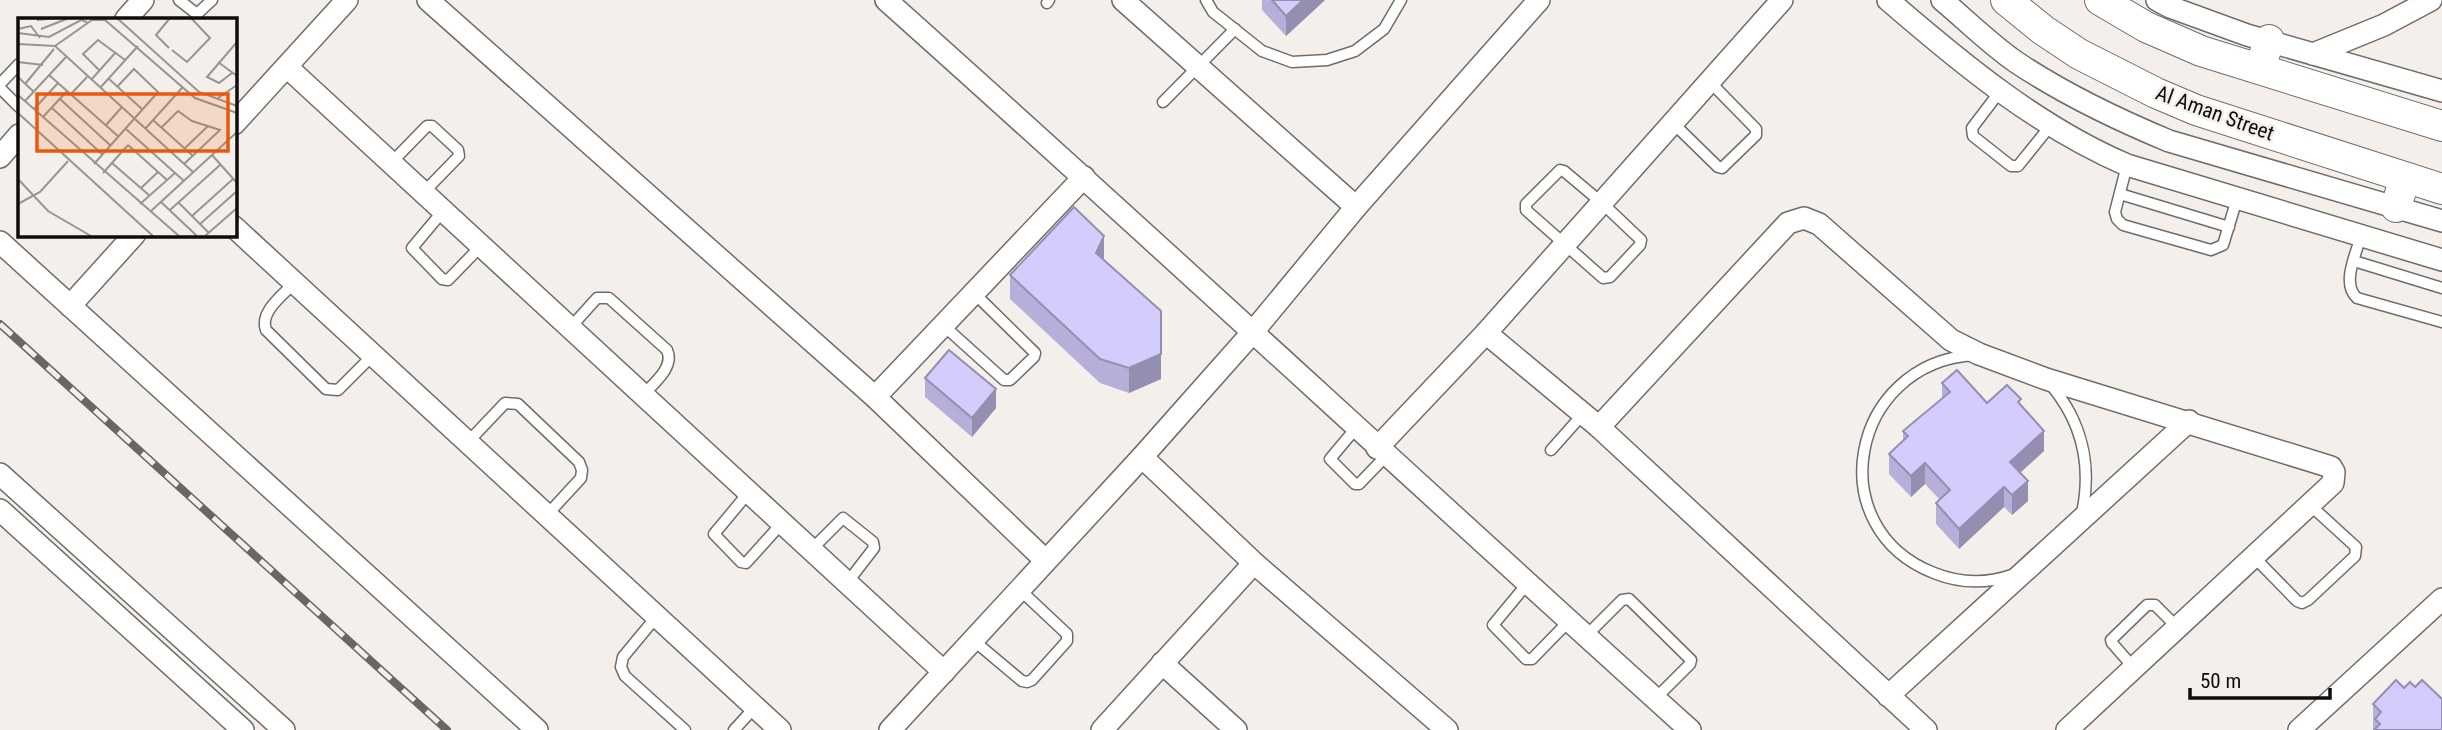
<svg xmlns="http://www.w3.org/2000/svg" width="2442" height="730" font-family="'Roboto Condensed',sans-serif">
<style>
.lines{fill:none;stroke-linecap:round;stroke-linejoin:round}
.lane-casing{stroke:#706c68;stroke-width:13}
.street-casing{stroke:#706c68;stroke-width:24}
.secondary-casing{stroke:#706c68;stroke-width:32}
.lane{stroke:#fff;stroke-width:10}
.street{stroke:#fff;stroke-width:21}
.secondary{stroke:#fff;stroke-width:30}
.rail-casing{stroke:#696663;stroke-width:8}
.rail{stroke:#f4efea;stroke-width:5;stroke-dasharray:16;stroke-linecap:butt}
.wall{fill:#b6afd9}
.shaded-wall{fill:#948fb0}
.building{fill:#d4ccfc;stroke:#948fb0;stroke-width:2}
.labels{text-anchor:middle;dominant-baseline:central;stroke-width:5;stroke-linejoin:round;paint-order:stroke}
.street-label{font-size:21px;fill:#0f0d0c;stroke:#f4efea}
.inset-road{fill:none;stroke:#989591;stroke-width:2}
.view{fill:#e8590c;fill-opacity:0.15;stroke:#e8590c;stroke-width:3.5}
.inset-edge{fill:none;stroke:#0f0d0c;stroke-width:3.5}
</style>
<rect width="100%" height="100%" fill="#f4efea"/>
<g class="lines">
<defs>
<g id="lane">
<polyline points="179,0 197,14 212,0"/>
<polyline points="1206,0 1213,12 1262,51 1292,62 1327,60 1355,51 1384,29 1401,0"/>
<polyline points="1047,3 1049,0"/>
<polyline points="0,84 19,64"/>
<polyline points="0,88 19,107"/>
<polyline points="2001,90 1972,128 1973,136 2011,166 2018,166 2051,125"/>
<polyline points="1163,102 1235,29"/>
<polyline points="1673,123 1718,167 1722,168 1756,135 1756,129 1710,82"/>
<polyline points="391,163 427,126 432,126 458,150 459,156 423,193"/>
<polyline points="2127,165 2115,212 2117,219 2123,225 2211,250 2223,245 2237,199"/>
<polygon points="1560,170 1564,171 1602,203 1641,240 1640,245 1610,277 1603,278 1526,210 1526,204"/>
<polyline points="2120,194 2229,227"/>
<polyline points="443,211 412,248 442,279 448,280 481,246"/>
<path d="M2361 236C2356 254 2341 284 2357 298L2442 322"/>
<polyline points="2354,261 2442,288"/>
<path d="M295 282C283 295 259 312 266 330L326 389 338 390 373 355"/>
<polyline points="943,325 1004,380 1010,380 1034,357 1035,353 974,293"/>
<path d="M570 328 597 298H609L667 350C675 367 654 383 643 395"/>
<path d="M1973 355C1850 364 1819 528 1934 573 1959 583 1986 584 2012 575"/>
<path d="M2051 385C2082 422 2092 466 2082 513"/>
<polyline points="1356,428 1330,459 1355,484 1359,484 1386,456"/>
<polyline points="468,442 505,403 518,404 579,462 582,470 581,478 547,515"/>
<polyline points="1551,450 1583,414"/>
<polyline points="749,492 714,534 741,562 746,563 782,523"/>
<polyline points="811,550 843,518 873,542 874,548 847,583"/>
<polyline points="2254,557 2297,601 2302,603 2308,600 2355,556 2356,547 2310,505"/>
<polyline points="1527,584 1493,625 1526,659 1532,659 1569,621"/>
<polyline points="657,616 623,657 621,667 625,676 685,730"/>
<polyline points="1586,636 1622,600 1629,599 1691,660 1690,664 1655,699"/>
<polyline points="973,640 1022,681 1027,682 1032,680 1067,641 1067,634 1019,589"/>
<polyline points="2134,668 2112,643 2111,640 2147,605 2155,605 2178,628"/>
<polyline points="734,730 755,707"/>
</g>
<g id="street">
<polyline points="428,0 875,397 1045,560"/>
<path d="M886 0C1156 241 1421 488 1690 730"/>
<polyline points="1123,0 1356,207"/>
<path d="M1888 0C1961 63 2038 127 2127 165L2442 260"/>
<path d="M1942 0C1966 20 1990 44 2016 62 2064 94 2116 119 2169 141L2442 221"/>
<polyline points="2157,0 2170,7 2247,35 2442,91"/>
<polyline points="126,19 143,0"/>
<polyline points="2313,54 2384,25 2431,0"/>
<polyline points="287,67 944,672"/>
<polyline points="234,124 347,0"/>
<polyline points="0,157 19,135"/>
<polyline points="234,227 780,730"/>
<polyline points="0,242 537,730"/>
<polyline points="70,306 135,234"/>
<polyline points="1486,333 1599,427 1926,730"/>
<polyline points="875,397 1084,177"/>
<polyline points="1599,427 1788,223 1804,218 1819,224 1951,340 1979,354 2046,379 2331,467 2334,472 2333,483 2067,730"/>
<polyline points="1377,448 1486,333 1782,0"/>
<polyline points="1142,457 1254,563 1447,730"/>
<polyline points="0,474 284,730"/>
<polyline points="0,510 243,730"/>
<polyline points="1162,663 1236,730"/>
<polyline points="1888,696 2189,421"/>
<polyline points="890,730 1142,457 1252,333 1356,207 1539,0"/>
<polyline points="1102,730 1254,563"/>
<polyline points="2299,730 2442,599"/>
</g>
<g id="secondary">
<polyline points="2006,0 2043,30 2079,54 2156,93 2196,110 2442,189"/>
<polyline points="2100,0 2146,27 2201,51 2442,126"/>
<polyline points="2260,69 2269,40"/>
<polyline points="2396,207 2405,178"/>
</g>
</defs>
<!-- lane casing -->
<use href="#lane" class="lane-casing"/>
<!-- street casing -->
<use href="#street" class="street-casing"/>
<!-- secondary casing -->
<use href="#secondary" class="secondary-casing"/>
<!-- lane -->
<use href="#lane" class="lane"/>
<!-- street -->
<use href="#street" class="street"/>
<!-- secondary -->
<use href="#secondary" class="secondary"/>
<defs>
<polyline id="rail" points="0,324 447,730"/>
</defs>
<!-- rail casing -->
<use href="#rail" class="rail-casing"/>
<!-- rail -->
<use href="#rail" class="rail"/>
</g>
<!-- wall -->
<g class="wall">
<polygon points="1262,0 1325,0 1286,36 1262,10"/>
<polygon points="1104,261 1161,379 1129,393 1100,383 1010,299 1010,275"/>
<polygon points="925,378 996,408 972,437 925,397"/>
<polygon points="1942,383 1987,403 2021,406 2044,451 2020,473 2028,501 2012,515 2004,507 1959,549 1936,524 1936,503 1940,500 1925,484 1911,497 1889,474 1889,454 1903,441 1903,431 1942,399"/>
<polygon points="2415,687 2374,730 2373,729 2373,704 2404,688"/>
</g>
<!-- shaded-wall -->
<g class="shaded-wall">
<polygon points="1303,0 1325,0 1286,36 1286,16"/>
<polygon points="1104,236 1104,260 1096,253"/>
<polygon points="1161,354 1161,379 1129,393 1129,368"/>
<polygon points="996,389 996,408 972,437 972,418"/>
<polygon points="2044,431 2044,451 2010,482 2010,462"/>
<polygon points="1925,463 1925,484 1911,497 1911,476"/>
<polygon points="2028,481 2028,501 2012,515 2012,495"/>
<polygon points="2004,487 2004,507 1959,549 1959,529"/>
</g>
<!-- building -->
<g class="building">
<polygon points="1272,0 1303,0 1286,16"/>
<polygon points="1074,207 1104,236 1096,253 1161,311 1161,354 1129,368 1100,359 1010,275"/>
<polygon points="949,350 996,389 972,418 925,378"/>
<polygon points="1957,370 1987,403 2007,385 2021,399 2018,402 2044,431 2010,462 2028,481 2012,495 2004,487 1959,529 1936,503 1950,490 1925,463 1911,476 1889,454 1908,436 1903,431 1950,392 1942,383"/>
<polygon points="2396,680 2404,688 2410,682 2415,687 2422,680 2442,699 2442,730 2374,730 2380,724 2375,719 2381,712 2373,704"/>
</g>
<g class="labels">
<!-- street labels -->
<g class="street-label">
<text transform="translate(2215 113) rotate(20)">Al Aman Street</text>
</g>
</g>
<!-- overview -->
<g transform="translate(18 18)">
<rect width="219" height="219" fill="#f4efea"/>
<path class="inset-road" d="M99 0 181 74 219 88M19 2 40 0M0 11 13 8 22 20M23 11 51 0M0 15 31 19 63 2 69 4M0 26 37 28 74 2H87L177 80 219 95M37 28 175 154M151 30 138 17 152 0M154 32 169 44 192 20 173 0M0 44 25 47M200 44 219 58M81 52 65 36 80 22 107 42M214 55 201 65 189 59 219 24M31 57 101 119M0 59 16 74M90 60 125 92M73 62 98 34M7 66 36 31M82 70 120 28M53 76 69 59M0 77 161 218M200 80 219 67M42 81 93 128M7 83 48 39M34 90 85 137M16 91 40 65M0 95 135 218M25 99 49 73M135 102 175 138M88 107 104 89M144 109 160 93 174 103 202 112 166 146M108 111 166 163M127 111 164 70M110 127 149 162M167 130 190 108M194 137 219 165M94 145 132 178M76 146 140 74 116 51 99 69M85 155 110 127M0 161 30 193 73 218M123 170 140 154M143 184 179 218M160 184 191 215M0 186 22 174 50 143M122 186 157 155M152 192 202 147M133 193 219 114M174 198 215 161M182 206 219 173M187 218 219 190"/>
<path class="view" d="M19 76H210V133H19Z"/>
<rect width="219" height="219" class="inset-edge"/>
</g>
<!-- scale -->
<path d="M2190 688v10h140v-10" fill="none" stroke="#0f0d0c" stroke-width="3.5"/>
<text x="2200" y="688" font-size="21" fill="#0f0d0c" stroke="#f4efea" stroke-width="5" paint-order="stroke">50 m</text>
</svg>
